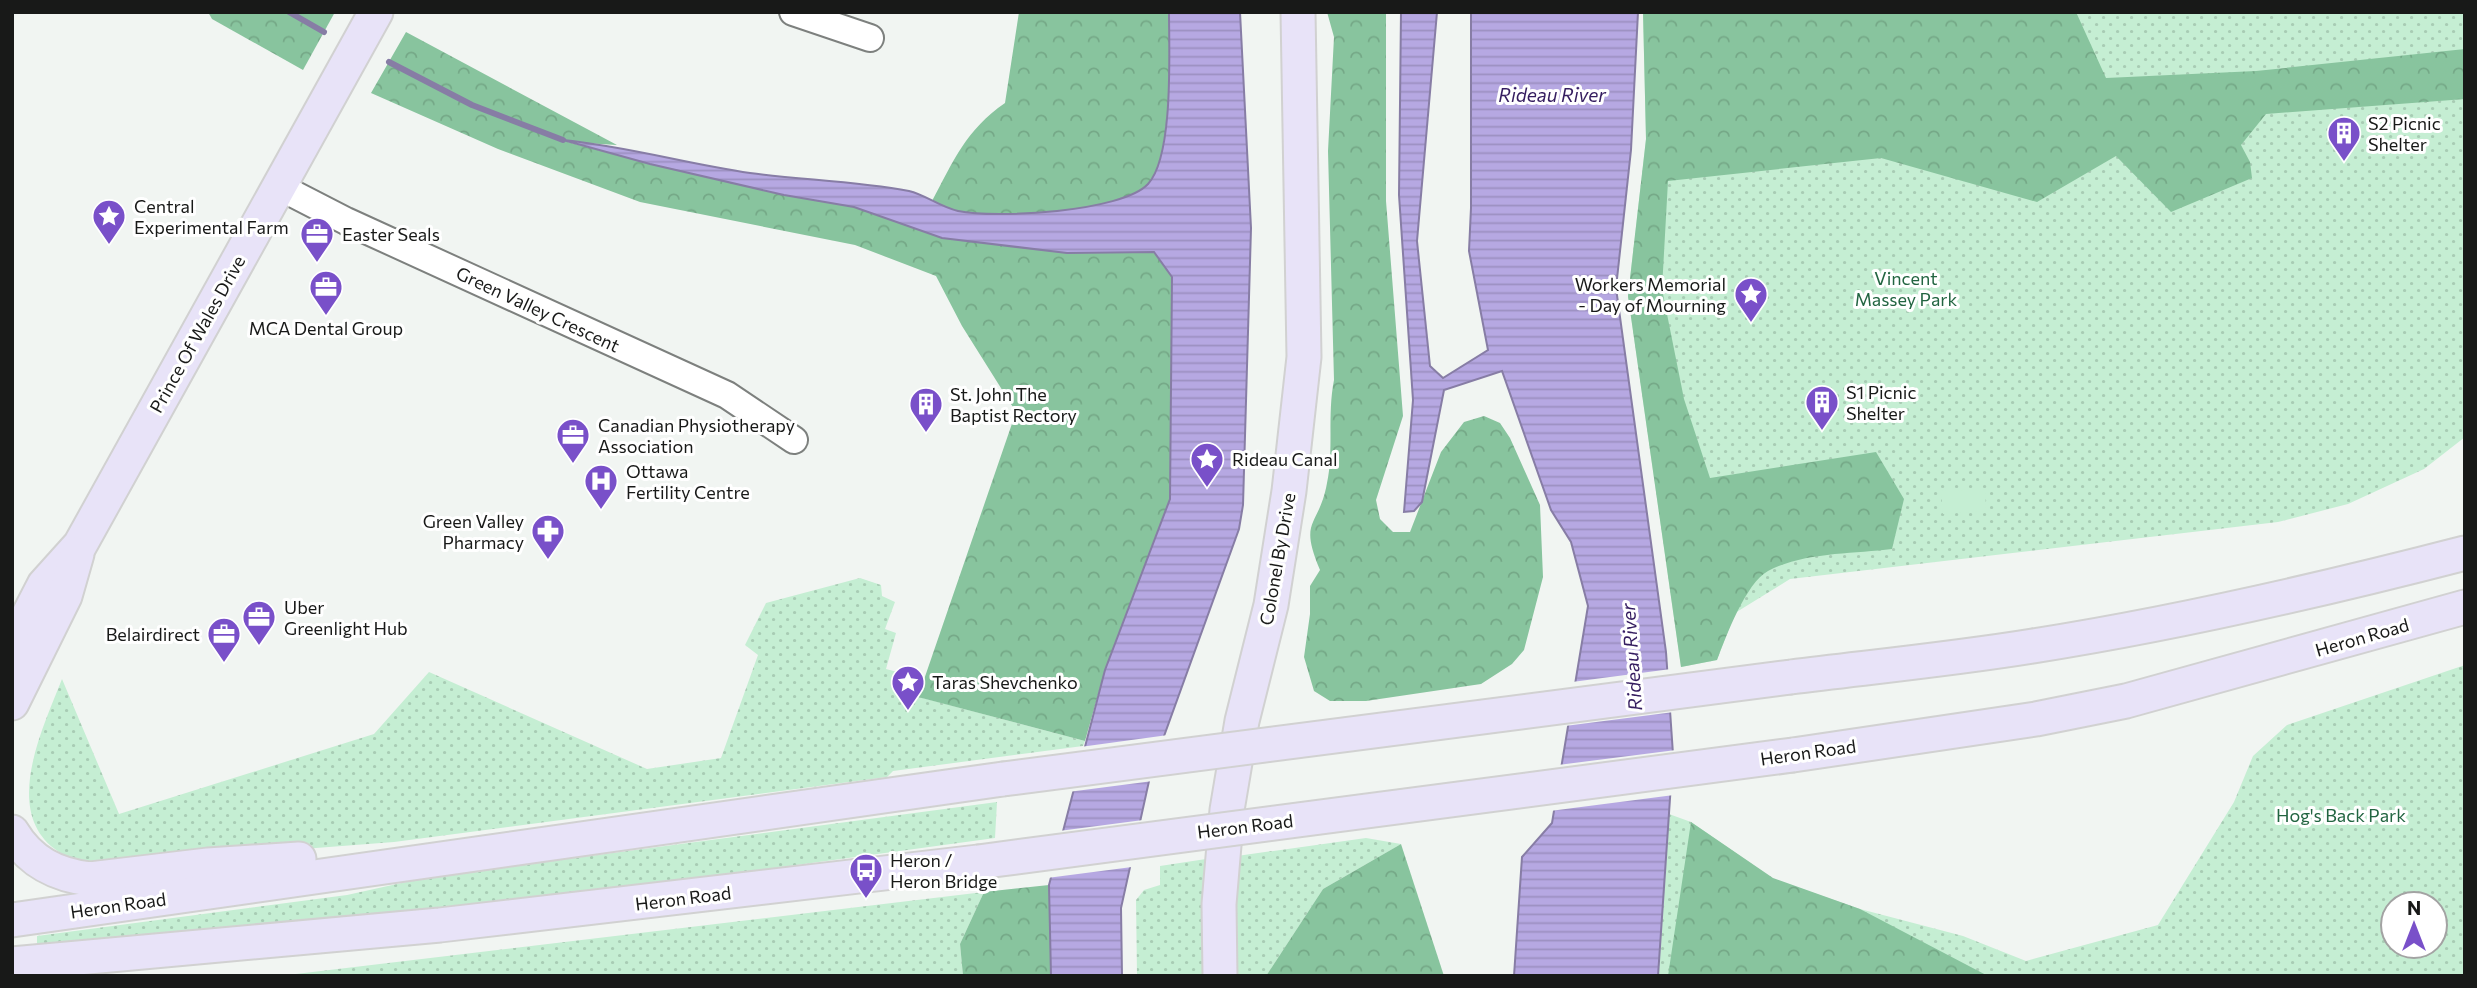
<svg xmlns="http://www.w3.org/2000/svg" width="2477" height="988" font-family="Commissioner,sans-serif">
<style>
.grass{fill:url(#grass-dots);fill-rule:evenodd}
.forest{fill:url(#forest-crowns)}
.garden{fill:#c5eed3}
.water{fill:url(#water-rules);stroke:#877da5;stroke-width:2}
.pier{fill:#f1f5f2}
.lines{fill:none;stroke-linecap:round;stroke-linejoin:round}
.stream{stroke:#877da5;stroke-width:6}
.minor-casing{stroke:#7d807e;stroke-width:30}
.major-casing{stroke:#d1d1d1;stroke-width:37}
.minor{stroke:#fff;stroke-width:26}
.major{stroke:#e8e3f8;stroke-width:33}
.major-bridge-casing{stroke:#d1d1d1;stroke-width:37;stroke-linecap:butt}
.major-bridge{stroke:#e8e3f8;stroke-width:33}
.labels{text-anchor:middle;dominant-baseline:central;stroke-width:6;stroke-linejoin:round;paint-order:stroke}
.poi-label{font-size:18px;fill:#181918;stroke:#fff;text-anchor:start}
.park-label{font-size:18px;fill:#226541;stroke:#fff}
.street-label{font-size:18px;fill:#181918;stroke:#fff}
.water-label{font-size:19px;font-style:italic;fill:#341c5f;stroke:#fff}
</style>
<defs>
<pattern id="grass-dots" width="8" height="8" patternUnits="userSpaceOnUse" patternTransform="scale(1.75)"><rect width="8" height="8" fill="#c5eed3"/><path d="M2 2h.1M6 6h.1" fill="none" stroke="#a8ccb4" stroke-width="1.8" stroke-linecap="round"/></pattern>
<pattern id="forest-crowns" width="20" height="18" patternUnits="userSpaceOnUse" patternTransform="scale(1.75)"><rect width="20" height="18" fill="#88c49e"/><path d="M2 6a3 3 0 1 1 6 0M12 15a3 3 0 1 1 6 0" fill="none" stroke="#75a887"/></pattern>
<pattern id="water-rules" width="6" height="5" patternUnits="userSpaceOnUse" patternTransform="scale(1.75)"><rect width="6" height="5" fill="#b6a8e2"/><path d="M0 2.5h6" fill="none" stroke="#9c90c1"/></pattern>
</defs>
<rect width="100%" height="100%" fill="#f1f5f2"/>
<!-- grass -->
<g class="grass">
<polygon points="1643,12 2465,12 2465,437 2424,469 2348,504 2278,522 1790,579 1735,613 1717,660 1681,667 1628,296 1646,139"/>
<path d="M860 578 881 585 882 596 895 602 885 629 896 633 886 669 920 678 919 697 1085 741 1083 746 893 771 887 777 394 842 133 862C111 862 78 865 59 852 0 814 43 728 62 679L119 814 374 734 429 672 647 769 721 758 758 655 745 645 766 603Z"/>
<path d="M2465 665V976H1658L1669 814 1691 822 1773 879 1860 909 1963 936 2026 961 2158 925 2234 802 2253 756 2287 725ZM2393 904H2435V946H2393Z"/>
<polygon points="997,802 995,838 570,896 37,944 37,936 347,895 424,878"/>
<polygon points="1366,838 1401,844 1323,889 1266,976 1237,976 1237,856"/>
<polygon points="1206,859 1207,976 1137,976 1136,900 1144,890 1160,885 1160,866"/>
<polygon points="984,892 960,944 963,976 279,976"/>
</g>
<!-- forest -->
<g class="forest">
<polygon points="208,12 335,12 303,70 212,19"/>
<path d="M1019 12H1169C1169 52 1173 150 1150 182 1129 212 992 219 957 211 949 209 940 204 932 201 954 160 966 130 1005 103Z"/>
<path d="M1327 12H1386V201L1403 416 1376 500 1380 519 1393 532H1410L1441 452 1464 422 1484 416 1500 423 1510 438 1540 505 1543 577 1524 650 1512 664 1481 684 1366 701H1330L1314 691 1304 657 1310 614V586L1320 570C1298 518 1319 528 1327 483 1334 451 1327 415 1334 380L1328 151 1334 37Z"/>
<path d="M1643 12H2076L2106 78 2256 71 2465 49V99L2266 114 2241 145 2250 162 2252 178 2171 212 2116 156 2037 202 1881 158 1668 181 1662 289 1684 399 1710 478 1876 452 1904 499 1892 549C1853 554 1804 552 1768 571 1746 583 1726 636 1717 660L1681 667 1628 296 1646 139Z"/>
<polygon points="406,32 617,145 568,142 650,164 784,195 854,207 942,238 1067,253 1154,252 1172,277 1174,286 1170,499 1105,670 1085,741 918,697 1016,412 962,326 936,276 855,245 640,202 498,149 371,93"/>
<polygon points="1691,822 1773,878 1860,909 1988,976 1668,976"/>
<polygon points="1401,844 1444,976 1266,976 1323,889"/>
<polygon points="1049,885 1051,976 963,976 960,944 984,892"/>
</g>
<!-- garden -->
<polygon class="garden" points="1985,489 1986,511 1943,514 1941,491"/>
<!-- water -->
<g class="water">
<path d="M1169 12H1240L1251 228 1243 505 1239 529 1151 772 1121 908 1122 976H1051L1049 885 1105 670 1170 499 1172 277 1154 252 1067 253 942 238 854 207 784 195 650 164 563 140C626 146 687 164 750 173 803 180 857 181 909 191 926 195 940 207 958 211 995 219 1122 212 1148 184 1174 156 1169 50 1169 12Z"/>
<polygon points="1401,12 1437,12 1417,241 1430,366 1443,378 1488,350 1469,251 1471,208 1471,12 1638,12 1631,150 1616,288 1666,652 1673,754 1658,976 1514,976 1522,857 1552,823 1588,606 1571,542 1551,510 1502,371 1444,390 1422,502 1414,511 1404,512 1413,400 1399,195"/>
</g>
<!-- pier -->
<g class="pier">
<polygon points="1671,669 1674,712 1565,726 1572,682"/>
<polygon points="1168,735 1153,781 1068,792 1080,747"/>
<polygon points="1676,750 1674,795 1550,811 1558,765"/>
<polygon points="1143,820 1132,867 1047,878 1059,831"/>
</g>
<g class="lines">
<!-- stream -->
<g class="stream">
<polyline points="289,12 324,32"/>
<polyline points="389,62 472,105 563,140"/>
</g>
<defs>
<g id="minor">
<polyline points="793,12 870,38"/>
<polyline points="278,186 346,221 727,395 794,440"/>
</g>
<g id="major">
<polyline points="12,647 44,585 80,545 376,12"/>
<path d="M1791 677C1871 667 1953 659 2033 646 2179 623 2322 590 2465 553"/>
<polyline points="12,703 65,596 77,554"/>
<polyline points="1793,755 2036,719 2126,701 2465,607"/>
<path d="M12 832C30 862 56 875 90 879L208 865 299 859"/>
<polyline points="12,920 1003,779"/>
<polyline points="12,964 440,925 978,862"/>
<polyline points="1220,976 1219,904 1227,810 1242,721 1271,605 1289,491 1304,357 1298,12"/>
</g>
</defs>
<!-- minor casing -->
<use href="#minor" class="minor-casing"/>
<!-- major casing -->
<use href="#major" class="major-casing"/>
<!-- minor -->
<use href="#minor" class="minor"/>
<!-- major -->
<use href="#major" class="major"/>
<defs>
<g id="major-bridge">
<polyline points="1003,779 1791,677"/>
<polyline points="978,862 1793,755"/>
</g>
</defs>
<!-- major-bridge casing -->
<use href="#major-bridge" class="major-bridge-casing"/>
<!-- major-bridge -->
<use href="#major-bridge" class="major-bridge"/>
</g>
<!-- icons -->
<defs>
<symbol id="building-pin" viewBox="-11 -11 22 30"><path d="M0 17L-7.5 6A9.5 9.5 0 1 1 7.5 6Z" fill="#7950c9" stroke="#fff"/><path d="M-4-6H4V6H1V3H-1V6H-4ZM-2.5-4.3h1.7v1.8h-1.7ZM.8-4.3h1.7v1.8H.8ZM-2.5-1h1.7V.8h-1.7ZM.8-1h1.7V.8H.8Z" fill="#fff"/></symbol>
<symbol id="sight-pin" viewBox="-11 -11 22 30"><path d="M0 17L-7.5 6A9.5 9.5 0 1 1 7.5 6Z" fill="#7950c9" stroke="#fff"/><path d="M0-6L1.8-2.2L6-1.7L2.9 1.2L3.7 5.4L0 3.3L-3.7 5.4L-2.9 1.2L-6-1.7L-1.8-2.2Z" fill="#fff"/></symbol>
<symbol id="office-pin" viewBox="-11 -11 22 30"><path d="M0 17L-7.5 6A9.5 9.5 0 1 1 7.5 6Z" fill="#7950c9" stroke="#fff"/><path d="M-6-3h4V-5.5h4V-3h4V5H-6ZM-1-4.5V-3h2v-1.5ZM-6 0V1H6V0Z" fill="#fff"/></symbol>
<symbol id="hospital-pin" viewBox="-11 -11 22 30"><path d="M0 17L-7.5 6A9.5 9.5 0 1 1 7.5 6Z" fill="#7950c9" stroke="#fff"/><path d="M-5-5h3v3.5h4V-5h3V5h-3V1.5h-4V5h-3Z" fill="#fff"/></symbol>
<symbol id="pharmacy-pin" viewBox="-11 -11 22 30"><path d="M0 17L-7.5 6A9.5 9.5 0 1 1 7.5 6Z" fill="#7950c9" stroke="#fff"/><path d="M-2-6h4v4h4v4h-4v4h-4v-4h-4v-4h4Z" fill="#fff"/></symbol>
<symbol id="bus-pin" viewBox="-11 -11 22 30"><path d="M0 17L-7.5 6A9.5 9.5 0 1 1 7.5 6Z" fill="#7950c9" stroke="#fff"/><path d="M-5-6H5V4H4V6H2V4H-2V6H-4V4H-5ZM-3.5-4V0h7V-4ZM-3.5 1.2v1.5H-2V1.2ZM2 1.2v1.5H3.5V1.2Z" fill="#fff"/></symbol>
</defs>
<g fill-rule="evenodd">
<use href="#building-pin" x="2325" y="114" width="38" height="52"/>
<use href="#sight-pin" x="90" y="197" width="38" height="52"/>
<use href="#office-pin" x="298" y="215" width="38" height="52"/>
<use href="#office-pin" x="307" y="268" width="38" height="52"/>
<use href="#sight-pin" x="1732" y="275" width="38" height="52"/>
<use href="#building-pin" x="1803" y="383" width="38" height="52"/>
<use href="#building-pin" x="907" y="385" width="38" height="52"/>
<use href="#office-pin" x="554" y="416" width="38" height="52"/>
<use href="#sight-pin" x="1188" y="440" width="38" height="52"/>
<use href="#hospital-pin" x="582" y="462" width="38" height="52"/>
<use href="#pharmacy-pin" x="529" y="512" width="38" height="52"/>
<use href="#office-pin" x="240" y="598" width="38" height="52"/>
<use href="#office-pin" x="205" y="615" width="38" height="52"/>
<use href="#sight-pin" x="889" y="663" width="38" height="52"/>
<use href="#bus-pin" x="847" y="851" width="38" height="52"/>
</g>
<g class="labels">
<!-- poi labels -->
<g class="poi-label">
<text x="2368" y="123">S2 Picnic<tspan x="2368" dy="21">Shelter</tspan></text>
<text x="134" y="206">Central<tspan x="134" dy="21">Experimental Farm</tspan></text>
<text x="342" y="234">Easter Seals</text>
<text x="1726" y="284" text-anchor="end">Workers Memorial<tspan x="1726" dy="21">- Day of Mourning</tspan></text>
<text x="326" y="328" text-anchor="middle">MCA Dental Group</text>
<text x="1846" y="392">S1 Picnic<tspan x="1846" dy="21">Shelter</tspan></text>
<text x="950" y="394">St. John The<tspan x="950" dy="21">Baptist Rectory</tspan></text>
<text x="598" y="425">Canadian Physiotherapy<tspan x="598" dy="21">Association</tspan></text>
<text x="1232" y="459">Rideau Canal</text>
<text x="626" y="471">Ottawa<tspan x="626" dy="21">Fertility Centre</tspan></text>
<text x="524" y="521" text-anchor="end">Green Valley<tspan x="524" dy="21">Pharmacy</tspan></text>
<text x="284" y="607">Uber<tspan x="284" dy="21">Greenlight Hub</tspan></text>
<text x="200" y="634" text-anchor="end">Belairdirect</text>
<text x="932" y="682">Taras Shevchenko</text>
<text x="890" y="860">Heron /<tspan x="890" dy="21">Heron Bridge</tspan></text>
</g>
<!-- park labels -->
<g class="park-label">
<text x="1906" y="278">Vincent<tspan x="1906" dy="21">Massey Park</tspan></text>
<text x="2341" y="815">Hog's Back Park</text>
</g>
<!-- street labels -->
<g class="street-label">
<text transform="translate(538 309) rotate(25)">Green Valley Crescent</text>
<text transform="translate(197 334) rotate(-61)">Prince Of Wales Drive</text>
<text transform="translate(1277 559) rotate(-80)">Colonel By Drive</text>
<text transform="translate(2362 637) rotate(-16)">Heron Road</text>
<text transform="translate(1808 752) rotate(-8)">Heron Road</text>
<text transform="translate(1245 826) rotate(-7)">Heron Road</text>
<text transform="translate(683 898) rotate(-7)">Heron Road</text>
<text transform="translate(118 905) rotate(-8)">Heron Road</text>
</g>
<!-- water labels -->
<g class="water-label">
<text x="1552" y="94">Rideau River</text>
<text transform="translate(1631 657) rotate(-94)">Rideau River</text>
</g>
</g>
<!-- border -->
<rect width="2477" height="988" fill="none" stroke="#181918" stroke-width="28"/>
<!-- north arrow -->
<g transform="translate(2414 925)"><circle r="33" fill="#ffffff" stroke="#a3a3a3" stroke-width="2"/>
<path d="M0-5L12 26L0 18L-12 26Z" fill="#7950c9"/>
<text y="-10" font-size="19" font-weight="bold" text-anchor="middle" fill="#181918">N</text>
</g>
</svg>
